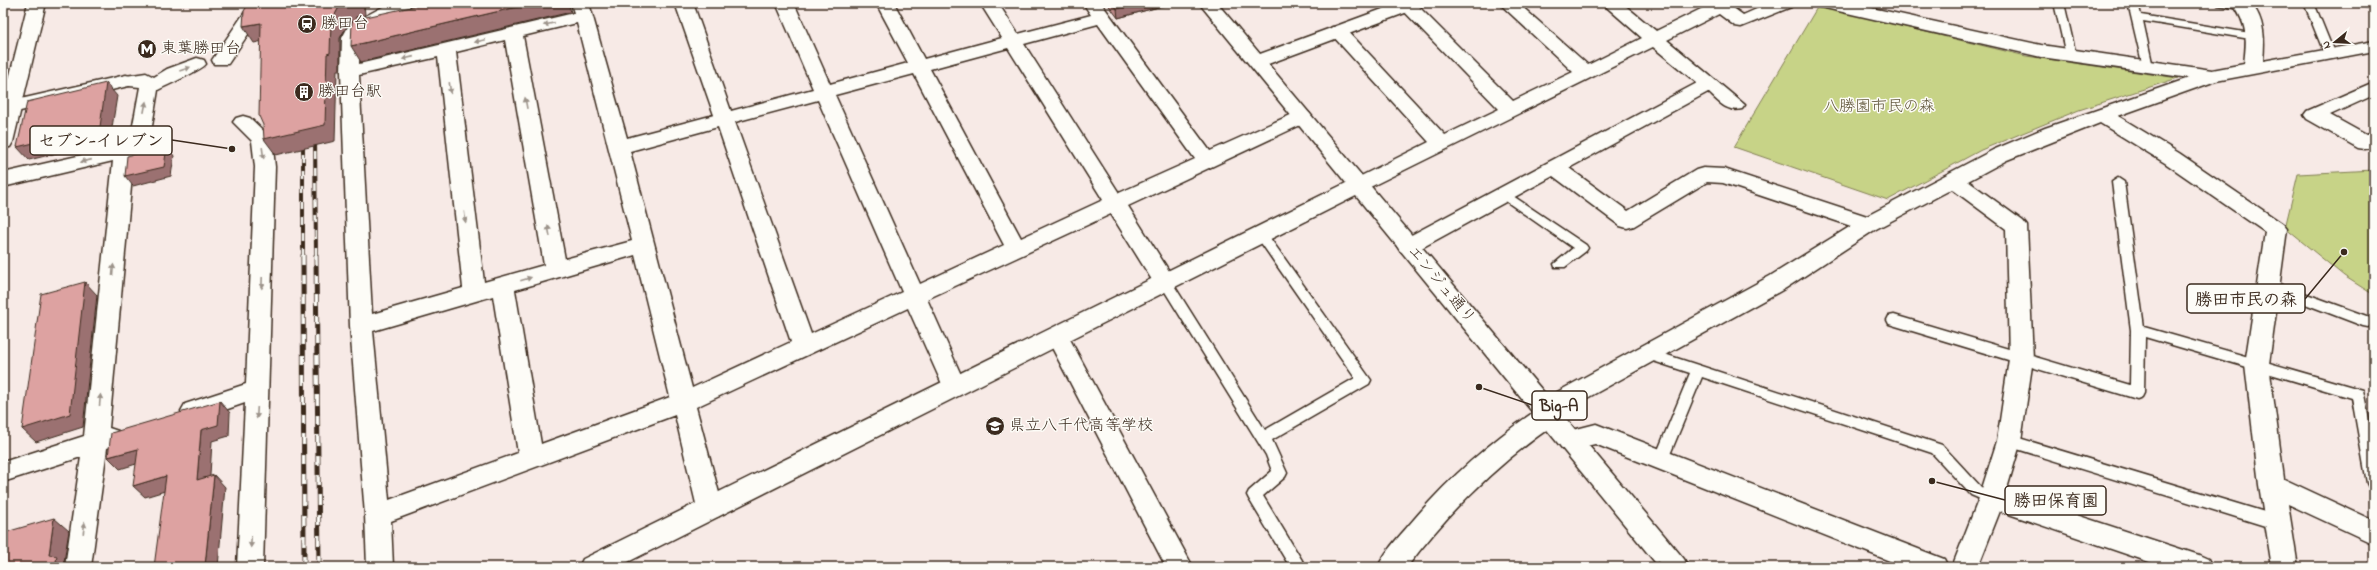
<svg xmlns="http://www.w3.org/2000/svg" width="2377" height="570" font-family="'Indie Flower','Klee One',sans-serif">
<style>
.green{fill:#c7d387;stroke:#817e52}
.lines{fill:none;stroke-linecap:round;stroke-linejoin:round}
.service-casing{stroke:#3b2a1e;stroke-width:3}
.minor-casing{stroke:#3b2a1e;stroke-width:3}
.tertiary-casing{stroke:#3b2a1e;stroke-width:3}
.trunk-casing{stroke:#3b2a1e;stroke-width:3}
.service{fill:#fdfcf7;fill-rule:evenodd}
.minor{fill:#fdfcf7;fill-rule:evenodd}
.tertiary{fill:#fdfcf7;fill-rule:evenodd}
.trunk{fill:#fdfcf7;fill-rule:evenodd}
.rail-far1-casing{stroke:#3b2a1e;stroke-width:4}
.rail-casing{stroke:#3b2a1e;stroke-width:5}
.rail-far1{stroke:#fdfcf7;stroke-width:2.5;stroke-dasharray:8;stroke-linecap:butt}
.rail{stroke:#fdfcf7;stroke-width:3.5;stroke-dasharray:10;stroke-linecap:butt}
.wall{fill:#be8b8a;stroke:#3b2a1e}
.shaded-wall{fill:#9b7171;stroke:#3b2a1e}
.building{fill:#dda2a1;stroke:#3b2a1e}
.oneway{fill:#9c938a}
.labels{text-anchor:middle;dominant-baseline:central;stroke-width:3;stroke-linejoin:round;paint-order:stroke}
.poi-label{font-size:16px;fill:#3b2a1e;stroke:#fdfcf7;text-anchor:start}
.park-label{font-size:16px;fill:#5e5438;stroke:#fdfcf7}
.street-label{font-size:16px;fill:#3b2a1e;stroke:#fdfcf7}
.leader{fill:none;stroke:#3b2a1e;stroke-width:1.5}
.callout-dot{fill:#3b2a1e;stroke:#fdfcf7;stroke-width:1.5}
.callout{fill:#fdfcf7;stroke:#3b2a1e;stroke-width:1.5}
.callout-label{font-size:17px;text-anchor:middle;font-weight:bold;fill:#3b2a1e}
</style>
<rect width="100%" height="100%" fill="#f7eae6"/>
<filter id="ink" filterUnits="userSpaceOnUse"><feTurbulence type="fractalNoise" baseFrequency=".025" numOctaves="2"/><feDisplacementMap in="SourceGraphic" scale="8" xChannelSelector="R" yChannelSelector="G"/><feConvolveMatrix kernelMatrix="1 2 1 2 8 2 1 2 1" color-interpolation-filters="sRGB"/></filter>
<g filter="url(#ink)">
<!-- green -->
<g class="green">
<polygon points="1818,6 2026,56 2178,78 2079,110 1981,150 1888,200 1734,147"/>
<polygon points="2374,170 2374,295 2344,276 2285,228 2298,174"/>
</g>
<g class="lines">
<defs>
<g id="service">
<polygon points="2054,3 2064,3 2076,55 2075,57 2071,58 2066,55"/>
<polygon points="2128,3 2138,3 2141,15 2256,34 2261,37 2256,40 2143,21 2153,67 2148,70 2143,67"/>
<polygon points="2217,3 2240,3 2250,7 2245,10 2218,5"/>
<polygon points="2304,3 2314,3 2335,55 2334,57 2330,58 2325,55"/>
<polygon points="2354,3 2374,3 2374,8 2355,5"/>
<polygon points="2118,178 2124,182 2144,327 2363,390 2374,443 2374,489 2369,487 2367,483 2352,398 2145,337 2144,393 2142,397 2137,399 1889,324 1887,320 1889,316 1894,315 2130,385 2131,330 2112,182"/>
<polygon points="1504,190 1586,245 1588,248 1586,251 1565,267 1555,267 1554,264 1573,248 1500,197 1498,194"/>
<polygon points="1261,230 1265,231 1371,380 1369,384 1272,440 1287,473 1285,477 1263,496 1306,567 1290,567 1249,499 1247,495 1249,491 1272,471 1266,455 1159,282 1160,279 1170,279 1265,430 1355,378 1257,237 1255,234 1257,231"/>
<polygon points="2268,280 2373,318 2374,323 2368,327 2363,326 2263,288 2262,285"/>
<polygon points="1646,348 1942,445 1981,487 1997,494 2000,498 1997,502 1992,504 1971,495 1932,453 1702,377 1666,464 1661,466 1656,464 1654,460 1690,373 1641,357 1639,353 1641,349"/>
<polygon points="2009,435 2278,516 2283,518 2286,523 2283,528 2278,530 2004,445 2002,441 2004,437"/>
</g>
<g id="minor">
<polygon points="251,3 269,3 228,64 214,64 212,60"/>
<path d="M390 3H412L409 7 363 32 360 38 359 64 574 13 571 3H589L627 138 714 115 675 3H693L731 111 813 89 776 3H794L830 84 908 63 876 3H894L924 59 1002 38 980 3H998L1018 34 1091 15 1083 3H1101L1210 151 1295 113 1302 111 1309 113 1312 117 1309 121 1128 206 1176 282 1173 288 1165 290 1157 288 1111 214 927 299 966 386 962 393 954 395 946 393 908 308 696 407 723 508 719 516 710 519 701 516 697 508 675 415 391 521 393 567H367L365 515 350 326 341 72 342 38 349 25ZM577 23 632 241 565 259 523 36ZM1098 24 1195 159 1119 193 1024 44ZM505 40 544 265 484 282 456 52ZM1008 48 1103 200 1021 238 930 69ZM438 57 463 288 372 314 359 75ZM914 74 1004 245 920 284 835 95ZM818 100 902 292 811 334 735 122ZM718 127 791 342 692 388 630 151ZM635 255 670 397 541 444 515 290ZM493 296 518 453 389 500 373 331Z"/>
<path d="M1396 3H1415L1513 101 1573 72 1499 3H1518L1588 65 1642 38 1602 3H1622L1656 31 1709 5 1707 3H1736L1732 7 1743 15 1770 3H1794L1791 7 1741 27 1735 26 1719 14 1667 40 1745 105 1742 109C1727 113 1718 101 1708 92L1569 168 1628 211 1696 170 1703 168 1724 169 1867 216 1993 150 2045 128 2189 78 2041 57 1825 8 1819 7 1816 3H1849L2041 45 2212 70 2244 64C2247 38 2248 25 2232 3H2251C2265 20 2265 40 2263 61L2374 41V51L2216 81 2118 116 2179 153 2283 224 2287 229 2269 364 2284 479 2374 521V544L2288 504 2298 567H2272L2259 485 2245 364 2265 232 2165 163 2100 123 2007 160 1968 181 2023 221 2027 226 2033 359 2021 441 2006 492 2199 555 2208 559 2212 567H2164L2000 511 1978 567H1952L1979 498 1997 441 2009 359 2006 229 1952 189 1876 229 1786 288 1560 413 1558 422C1499 462 1450 510 1407 567H1378C1385 551 1398 538 1409 525 1445 482 1487 444 1534 412L1533 410 1537 403 1770 276 1851 226 1723 183 1707 182 1634 226 1627 228 1620 226 1553 176 1416 251 1408 254 1400 251 1397 246 1400 241 1697 83 1653 47 1358 193 1351 191 1348 186 1351 181 1429 142 1332 35 1329 31 1332 27H1344L1445 135 1499 109Z"/>
<path d="M197 58 204 60 206 64C202 70 167 85 158 90L150 138 134 154 109 428 118 431 121 438 118 445 107 448 91 567H65L81 457 3 482V462L84 436 113 161 3 187V173L117 147 131 136 140 87 119 85 117 81 119 77 146 73 154 77 167 69Z"/>
<polygon points="2374,82 2374,95 2330,115 2366,135 2374,133 2374,147 2365,149 2358,148 2307,119 2304,115 2307,111"/>
<polygon points="243,116 250,118 272,139 275,167 263,567 237,567 245,403 193,421 185,418 181,411 185,404 246,384 255,167 252,141 233,122 236,118"/>
<polygon points="1057,327 1065,330 1193,567 1166,567 1046,336 1049,330"/>
<polygon points="1596,424 1944,559 1948,567 1905,567 1595,444 1570,450 1561,447 1558,440 1561,433"/>
</g>
<g id="tertiary">
<polygon points="1199,3 1217,3 1260,54 1399,3 1424,3 1421,7 1268,64 1684,559 1688,567 1659,567 1356,196 618,567 579,567 583,559 1346,183"/>
<polygon points="126,75 133,77 135,81 133,85 3,115 3,103"/>
</g>
<polygon id="trunk" points="28,3 46,3 13,142 10,147 3,148 3,103"/>
</defs>
<!-- service casing -->
<use href="#service" class="service-casing"/>
<!-- minor casing -->
<use href="#minor" class="minor-casing"/>
<!-- tertiary casing -->
<use href="#tertiary" class="tertiary-casing"/>
<!-- trunk casing -->
<use href="#trunk" class="trunk-casing"/>
<!-- service -->
<use href="#service" class="service"/>
<!-- minor -->
<use href="#minor" class="minor"/>
<!-- tertiary -->
<use href="#tertiary" class="tertiary"/>
<!-- trunk -->
<use href="#trunk" class="trunk"/>
<defs>
<g id="rail-far1">
<polyline points="315,135 316,256"/>
<polyline points="303,137 303,256"/>
</g>
<g id="rail">
<polyline points="303,255 304,567"/>
<polyline points="316,255 319,567"/>
</g>
</defs>
<!-- rail-far1 casing -->
<use href="#rail-far1" class="rail-far1-casing"/>
<!-- rail casing -->
<use href="#rail" class="rail-casing"/>
<!-- rail-far1 -->
<use href="#rail-far1" class="rail-far1"/>
<!-- rail -->
<use href="#rail" class="rail"/>
</g>
<!-- wall -->
<polygon class="wall" points="1107,3 1173,3 1118,18"/>
<!-- shaded-wall -->
<g class="shaded-wall">
<polygon points="347,3 364,3 365,15 348,24 340,38 340,70 337,70 335,141 276,155 264,139 327,54 331,22 339,7"/>
<polygon points="534,3 568,3 571,12 361,62 351,46"/>
<polygon points="1139,3 1173,3 1118,18 1117,9"/>
<polygon points="261,23 272,39 254,43 243,26"/>
<polygon points="106,83 117,96 110,140 29,160 17,147"/>
<polygon points="167,146 174,156 171,176 133,186 125,176"/>
<polygon points="85,282 97,295 83,427 36,442 22,429"/>
<polygon points="220,401 230,413 229,436 212,441 209,492 197,480 201,430"/>
<polygon points="138,449 149,460 120,469 108,457"/>
<polygon points="214,475 225,487 218,567 206,567 205,566"/>
<polygon points="166,476 178,487 145,497 133,486"/>
<polygon points="54,518 69,531 64,562 70,567 55,567 49,555"/>
</g>
<!-- building -->
<g class="building">
<polygon points="249,3 347,3 339,7 331,22 330,53 327,54 325,125 264,139 263,125 259,116 261,23 243,26 244,11"/>
<polygon points="429,3 534,3 351,46 352,22 357,16 357,19"/>
<polygon points="1113,3 1139,3 1117,9"/>
<polygon points="106,83 100,127 17,147 27,102"/>
<polygon points="167,146 164,167 125,176 127,156"/>
<polygon points="85,282 70,414 22,429 41,294"/>
<polygon points="220,401 218,425 201,430 197,480 214,475 205,566 214,563 214,567 154,567 166,476 133,486 138,449 108,457 111,433"/>
<polygon points="54,518 49,555 57,556 55,567 3,567 3,533"/>
<polygon points="1658,562 1662,567 1647,567"/>
</g>
<!-- one-way arrows -->
<defs><path id="oneway-solid" d="M-6-.8H1V-3.2L6.5 0L1 3.2V.8H-6Z"/></defs>
<g class="oneway">
<use href="#oneway-solid" transform="translate(549 24) rotate(167)"/>
<use href="#oneway-solid" transform="translate(480 41) rotate(167)"/>
<use href="#oneway-solid" transform="translate(408 58) rotate(167)"/>
<use href="#oneway-solid" transform="translate(185 69) rotate(-20)"/>
<use href="#oneway-solid" transform="translate(450 88) rotate(83)"/>
<use href="#oneway-solid" transform="translate(526 103) rotate(-100)"/>
<use href="#oneway-solid" transform="translate(145 107) rotate(-79)"/>
<use href="#oneway-solid" transform="translate(263 153) rotate(82)"/>
<use href="#oneway-solid" transform="translate(86 161) rotate(167)"/>
<use href="#oneway-solid" transform="translate(465 217) rotate(83)"/>
<use href="#oneway-solid" transform="translate(549 231) rotate(-100)"/>
<use href="#oneway-solid" transform="translate(113 270) rotate(-85)"/>
<use href="#oneway-solid" transform="translate(526 279) rotate(-17)"/>
<use href="#oneway-solid" transform="translate(262 283) rotate(92)"/>
<use href="#oneway-solid" transform="translate(100 400) rotate(-85)"/>
<use href="#oneway-solid" transform="translate(257 413) rotate(93)"/>
<use href="#oneway-solid" transform="translate(84 528) rotate(-82)"/>
<use href="#oneway-solid" transform="translate(251 542) rotate(93)"/>
</g>
</g>
<!-- icons -->
<defs>
<symbol id="station-disc" viewBox="-11 -11 22 22"><circle r="9.5" fill="#3b2a1e" stroke="#fdfcf7"/><path d="M-3-6H3Q5-6 5-4V2Q5 4 3 4L4.5 6H3L1.5 4h-3L-3 6H-4.5L-3 4Q-5 4-5 2V-4Q-5-6-3-6ZM-3.5-4v3h7v-3ZM-3.5 1v1.5H-2V1ZM2 1v1.5H3.5V1Z" fill="#fff"/></symbol>
<symbol id="metro-disc" viewBox="-11 -11 22 22"><circle r="9.5" fill="#3b2a1e" stroke="#fdfcf7"/><path d="M-5.5 5V-5H-3L0 0L3-5H5.5V5H3V-.5L0 4L-3-.5V5Z" fill="#fff"/></symbol>
<symbol id="building-disc" viewBox="-11 -11 22 22"><circle r="9.5" fill="#3b2a1e" stroke="#fdfcf7"/><path d="M-4-6H4V6H1V3H-1V6H-4ZM-2.5-4.3h1.7v1.8h-1.7ZM.8-4.3h1.7v1.8H.8ZM-2.5-1h1.7V.8h-1.7ZM.8-1h1.7V.8H.8Z" fill="#fff"/></symbol>
<symbol id="school-disc" viewBox="-11 -11 22 22"><circle r="9.5" fill="#3b2a1e" stroke="#fdfcf7"/><path d="M0-5L7-2L0 1L-7-2ZM-4 1L0 2.5L4 1V4Q0 6-4 4Z" fill="#fff"/></symbol>
</defs>
<g fill-rule="evenodd">
<use href="#station-disc" x="296" y="13" width="22" height="22"/>
<use href="#metro-disc" x="136" y="38" width="22" height="22"/>
<use href="#building-disc" x="293" y="81" width="22" height="22"/>
<use href="#school-disc" x="984" y="415" width="22" height="22"/>
</g>
<g class="labels">
<!-- poi labels -->
<g class="poi-label">
<text x="321" y="24">勝田台</text>
<text x="161" y="49">東葉勝田台</text>
<text x="318" y="92">勝田台駅</text>
<text x="1009" y="426">県立八千代高等学校</text>
</g>
<!-- park labels -->
<g class="park-label">
<text x="1879" y="107">八勝園市民の森</text>
</g>
<!-- street labels -->
<g class="street-label">
<text transform="translate(1441 285) rotate(50)">エンジュ通り</text>
</g>
</g>
<!-- callouts -->
<path class="leader" d="M232 149L172 140M2344 252L2305 299M1479 387L1532 405M1932 481L2005 500"/>
<g class="callout-dot">
<circle cx="232" cy="149" r="4"/>
<circle cx="2344" cy="252" r="4"/>
<circle cx="1479" cy="387" r="4"/>
<circle cx="1932" cy="481" r="4"/>
</g>
<g class="callout">
<rect x="30" y="126" width="142" height="29" rx="4"/>
<rect x="2187" y="284" width="118" height="29" rx="4"/>
<rect x="1532" y="391" width="55" height="29" rx="4"/>
<rect x="2005" y="486" width="101" height="29" rx="4"/>
</g>
<g class="callout-label">
<text x="101" y="146">セブン-イレブン</text>
<text x="2246" y="305">勝田市民の森</text>
<text x="1559" y="411">Big-A</text>
<text x="2056" y="506">勝田保育園</text>
</g>
<!-- margin -->
<rect width="2377" height="570" fill="none" stroke="#fdfcf7" stroke-width="16"/>
<rect x="8" y="8" width="2361" height="554" fill="none" stroke="#3b2a1e" stroke-width="1.5" filter="url(#ink)"/>
<!-- north arrow -->
<g transform="translate(2335 42) rotate(252)" stroke="#fdfcf7" stroke-width="3" paint-order="stroke">
<path d="M0-3L7 15L0 10L-7 15Z" fill="#3b2a1e"/>
<text y="-6" font-size="11" font-weight="bold" text-anchor="middle" fill="#3b2a1e">N</text>
</g>
</svg>
